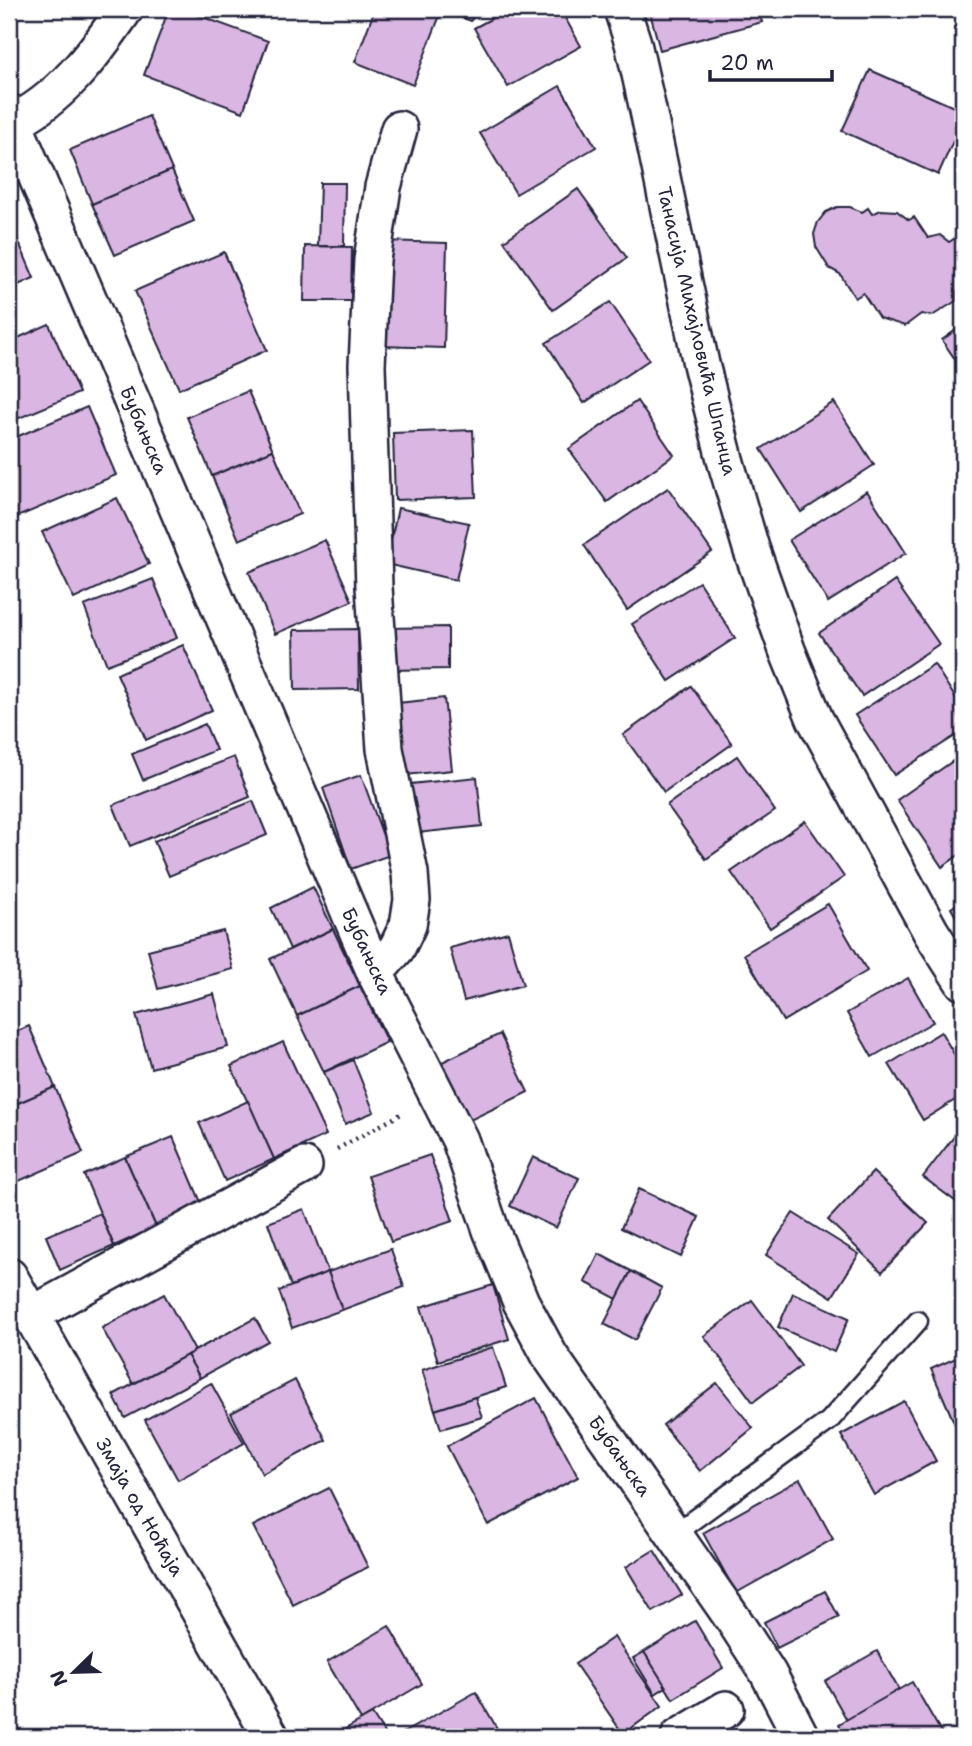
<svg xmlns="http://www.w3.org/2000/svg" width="972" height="1746" font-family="'Shantell Sans',sans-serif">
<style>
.building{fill:#d9b7e2;stroke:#22223b;stroke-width:2}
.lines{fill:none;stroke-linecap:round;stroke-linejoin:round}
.lane-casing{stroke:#22223b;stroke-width:23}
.street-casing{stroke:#22223b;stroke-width:40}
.path{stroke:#22223b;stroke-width:4.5;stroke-dasharray:2 5;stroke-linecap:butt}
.lane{stroke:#fff;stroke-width:18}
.street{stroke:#fff;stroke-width:35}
.labels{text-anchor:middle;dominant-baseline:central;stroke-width:6;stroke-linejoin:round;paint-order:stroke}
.street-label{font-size:19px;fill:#22223b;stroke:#fff}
</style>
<rect width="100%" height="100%" fill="#fff"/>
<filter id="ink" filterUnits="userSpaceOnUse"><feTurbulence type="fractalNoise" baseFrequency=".0143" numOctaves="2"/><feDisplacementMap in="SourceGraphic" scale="14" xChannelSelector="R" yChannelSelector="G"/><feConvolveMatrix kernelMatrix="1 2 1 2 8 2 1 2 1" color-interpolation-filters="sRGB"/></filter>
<g filter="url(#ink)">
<!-- building -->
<g class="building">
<polygon points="169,9 181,9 268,41 243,112 144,75"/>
<polygon points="375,9 442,10 413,85 355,62"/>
<polygon points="439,9 476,9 471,21"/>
<polygon points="509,9 560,9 581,46 508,87 474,28"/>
<polygon points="649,9 758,9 762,22 660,50"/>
<polygon points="870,70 963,111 963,119 938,175 842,131"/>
<polygon points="560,86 596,147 516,194 480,133"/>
<polygon points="149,116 172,170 92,204 70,150"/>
<polygon points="172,170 194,221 115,255 92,204"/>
<polygon points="320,183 345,183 344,246 318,246"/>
<polygon points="578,189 627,258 553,310 504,241"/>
<polygon points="837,207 850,207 862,212 868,208 872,214 881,210 897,211 909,220 914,217 928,238 940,235 949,242 963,233 963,287 957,291 956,301 932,316 921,314 905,326 879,318 863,293 855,298 840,274 829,268 816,247 814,234 818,222 826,212"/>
<polygon points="9,219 34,278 9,289"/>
<polygon points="383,241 447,243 444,348 380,346"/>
<polygon points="305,246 352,247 351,301 304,301"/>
<polygon points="224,252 267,350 179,389 135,291"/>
<polygon points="610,302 649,360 584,403 546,343"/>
<polygon points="49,324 79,393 12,421 9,413 9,342"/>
<polygon points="963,325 963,371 942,340"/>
<polygon points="248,391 273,450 212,476 187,417"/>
<polygon points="637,401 674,455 607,502 569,449"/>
<polygon points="834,402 874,465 801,512 761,449"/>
<polygon points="87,407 116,475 10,520 9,440"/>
<polygon points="473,430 476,497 395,500 393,433"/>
<polygon points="273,450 300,514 239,540 212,476"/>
<polygon points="668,488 712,552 627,610 584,545"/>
<polygon points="867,491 906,553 828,602 789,540"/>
<polygon points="117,498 149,564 74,599 42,532"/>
<polygon points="398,508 469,523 456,580 386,564"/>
<polygon points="325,540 352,601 275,634 249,572"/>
<polygon points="153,579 177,638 107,665 84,606"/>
<polygon points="895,581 939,644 862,696 819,633"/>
<polygon points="699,582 735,638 669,681 632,624"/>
<polygon points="448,627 448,669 388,670 387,628"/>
<polygon points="358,629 359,689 295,690 294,630"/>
<polygon points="183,645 212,710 146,740 117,674"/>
<polygon points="934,664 963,710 963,731 894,775 855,715"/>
<polygon points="691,686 732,744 664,792 623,735"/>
<polygon points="444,698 452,770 406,775 398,703"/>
<polygon points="205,724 216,750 143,780 132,754"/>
<polygon points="963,754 963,852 942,867 897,800"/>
<polygon points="737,756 775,811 706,859 667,805"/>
<polygon points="234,757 250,797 130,846 113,805"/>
<polygon points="361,775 390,855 351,869 323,788"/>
<polygon points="477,777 482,826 417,833 411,784"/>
<polygon points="253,801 267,835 169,876 154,841"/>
<polygon points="805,821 844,877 770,928 731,872"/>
<polygon points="313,887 333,929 290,949 271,908"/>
<polygon points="963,900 963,929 951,908"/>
<polygon points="828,904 867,971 783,1021 744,954"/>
<polygon points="333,929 360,986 297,1016 270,959"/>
<polygon points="223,931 233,969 158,989 148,950"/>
<polygon points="508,932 523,985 464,1001 450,948"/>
<polygon points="908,978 933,1022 872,1057 847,1013"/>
<polygon points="360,986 387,1042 324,1072 297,1016"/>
<polygon points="214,994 228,1047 151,1068 136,1015"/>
<polygon points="29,1026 55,1087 9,1107 9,1035"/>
<polygon points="941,1032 963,1069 963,1095 923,1120 889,1064"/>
<polygon points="500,1034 528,1092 466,1122 438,1064"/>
<polygon points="283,1042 326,1135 274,1159 231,1066"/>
<polygon points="353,1060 374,1112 345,1124 324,1072"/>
<polygon points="55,1087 83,1153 12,1184 9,1178 9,1107"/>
<polygon points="248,1101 274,1159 225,1181 199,1123"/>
<polygon points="963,1125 963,1207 923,1177"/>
<polygon points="173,1137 203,1207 156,1227 125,1157"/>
<polygon points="430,1155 453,1221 391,1242 368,1176"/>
<polygon points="125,1157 156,1227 114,1246 84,1175"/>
<polygon points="533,1157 579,1178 556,1228 510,1206"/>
<polygon points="873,1172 928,1223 882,1272 828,1220"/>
<polygon points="639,1189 699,1217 681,1257 621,1228"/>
<polygon points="304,1209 328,1272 291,1286 268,1223"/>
<polygon points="100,1213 114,1246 60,1270 46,1236"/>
<polygon points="793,1213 859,1254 832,1297 766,1255"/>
<polygon points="391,1249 404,1287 342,1310 328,1272"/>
<polygon points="599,1254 631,1271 617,1299 585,1282"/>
<polygon points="631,1271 662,1288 635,1340 604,1324"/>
<polygon points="328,1272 342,1310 292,1328 279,1291"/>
<polygon points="493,1285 509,1339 438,1361 421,1307"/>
<polygon points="793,1293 849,1318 834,1352 778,1327"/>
<polygon points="164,1294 195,1351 133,1384 102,1328"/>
<polygon points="752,1300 801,1366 753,1402 704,1336"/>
<polygon points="255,1318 268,1341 200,1378 187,1355"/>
<polygon points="493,1347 506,1387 435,1410 422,1370"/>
<polygon points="187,1355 200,1378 125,1418 113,1395"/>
<polygon points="958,1357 963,1368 963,1443 931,1369"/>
<polygon points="295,1380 326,1440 262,1474 231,1413"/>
<polygon points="211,1383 244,1443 178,1480 145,1420"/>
<polygon points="717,1383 753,1428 700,1471 663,1425"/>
<polygon points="475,1397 482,1417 441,1429 435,1410"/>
<polygon points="536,1398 578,1477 488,1525 447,1446"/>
<polygon points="904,1401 936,1461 874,1495 841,1435"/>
<polygon points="800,1479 833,1539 736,1593 703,1533"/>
<polygon points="329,1488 368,1567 293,1605 253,1526"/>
<polygon points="654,1550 682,1595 653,1612 626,1567"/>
<polygon points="825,1591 839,1617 777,1648 764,1622"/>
<polygon points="695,1621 723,1668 673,1699 644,1652"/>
<polygon points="389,1626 422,1684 361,1720 327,1662"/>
<polygon points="614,1637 662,1706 623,1734 575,1664"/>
<polygon points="877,1651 899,1690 847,1720 825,1681"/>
<polygon points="644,1652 666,1687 655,1694 633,1658"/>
<polygon points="912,1682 944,1737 847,1737 839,1724"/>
<polygon points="476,1692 502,1737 396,1737"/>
<polygon points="372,1714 386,1736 334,1737 333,1736"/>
</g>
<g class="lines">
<defs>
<polyline id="lane" points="674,1534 829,1421 918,1321"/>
<g id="street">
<polyline points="622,9 633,43 648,110 701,364 726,463 751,548 787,650 815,719 931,932 963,982"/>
<polyline points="9,112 375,973 460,1140 491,1230 521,1302 550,1356 735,1622 768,1673 801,1737"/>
<path d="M9 124C59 102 95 53 125 9"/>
<polyline points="375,973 397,948 408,925 412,900 410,873 385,749 374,587 367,365 372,260 383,187 399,129"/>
<polyline points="9,1276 271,1737"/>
<polyline points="31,1315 304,1166"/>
<polyline points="679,1737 726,1709"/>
</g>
</defs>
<!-- lane casing -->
<use href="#lane" class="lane-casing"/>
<!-- street casing -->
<use href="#street" class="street-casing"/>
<!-- path -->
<polyline class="path" points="337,1149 403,1113"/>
<!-- lane -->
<use href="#lane" class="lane"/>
<!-- street -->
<use href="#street" class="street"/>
</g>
</g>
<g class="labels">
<!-- street labels -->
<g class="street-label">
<text transform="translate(697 331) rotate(77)">Танасија Михајловића Шпанца</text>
<text transform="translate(144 430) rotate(67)">Бубањска</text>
<text transform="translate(367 951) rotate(65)">Бубањска</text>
<text transform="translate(620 1456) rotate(55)">Бубањска</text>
<text transform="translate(140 1507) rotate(60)">Змаја од Ноћаја</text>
</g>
</g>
<!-- margin -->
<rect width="972" height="1746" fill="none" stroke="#fff" stroke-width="35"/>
<rect x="18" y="18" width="937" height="1711" fill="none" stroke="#22223b" stroke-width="2.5" filter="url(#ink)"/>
<!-- north arrow -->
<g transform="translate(74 1672) rotate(247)" stroke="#ffffff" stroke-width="5" paint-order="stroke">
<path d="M0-5L12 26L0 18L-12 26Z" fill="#22223b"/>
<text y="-10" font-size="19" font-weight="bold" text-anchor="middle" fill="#22223b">N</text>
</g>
<!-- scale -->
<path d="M710 70v10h122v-10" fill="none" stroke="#22223b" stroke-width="3.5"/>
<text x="720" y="70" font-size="21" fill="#22223b" stroke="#ffffff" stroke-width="5" paint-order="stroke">20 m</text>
</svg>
